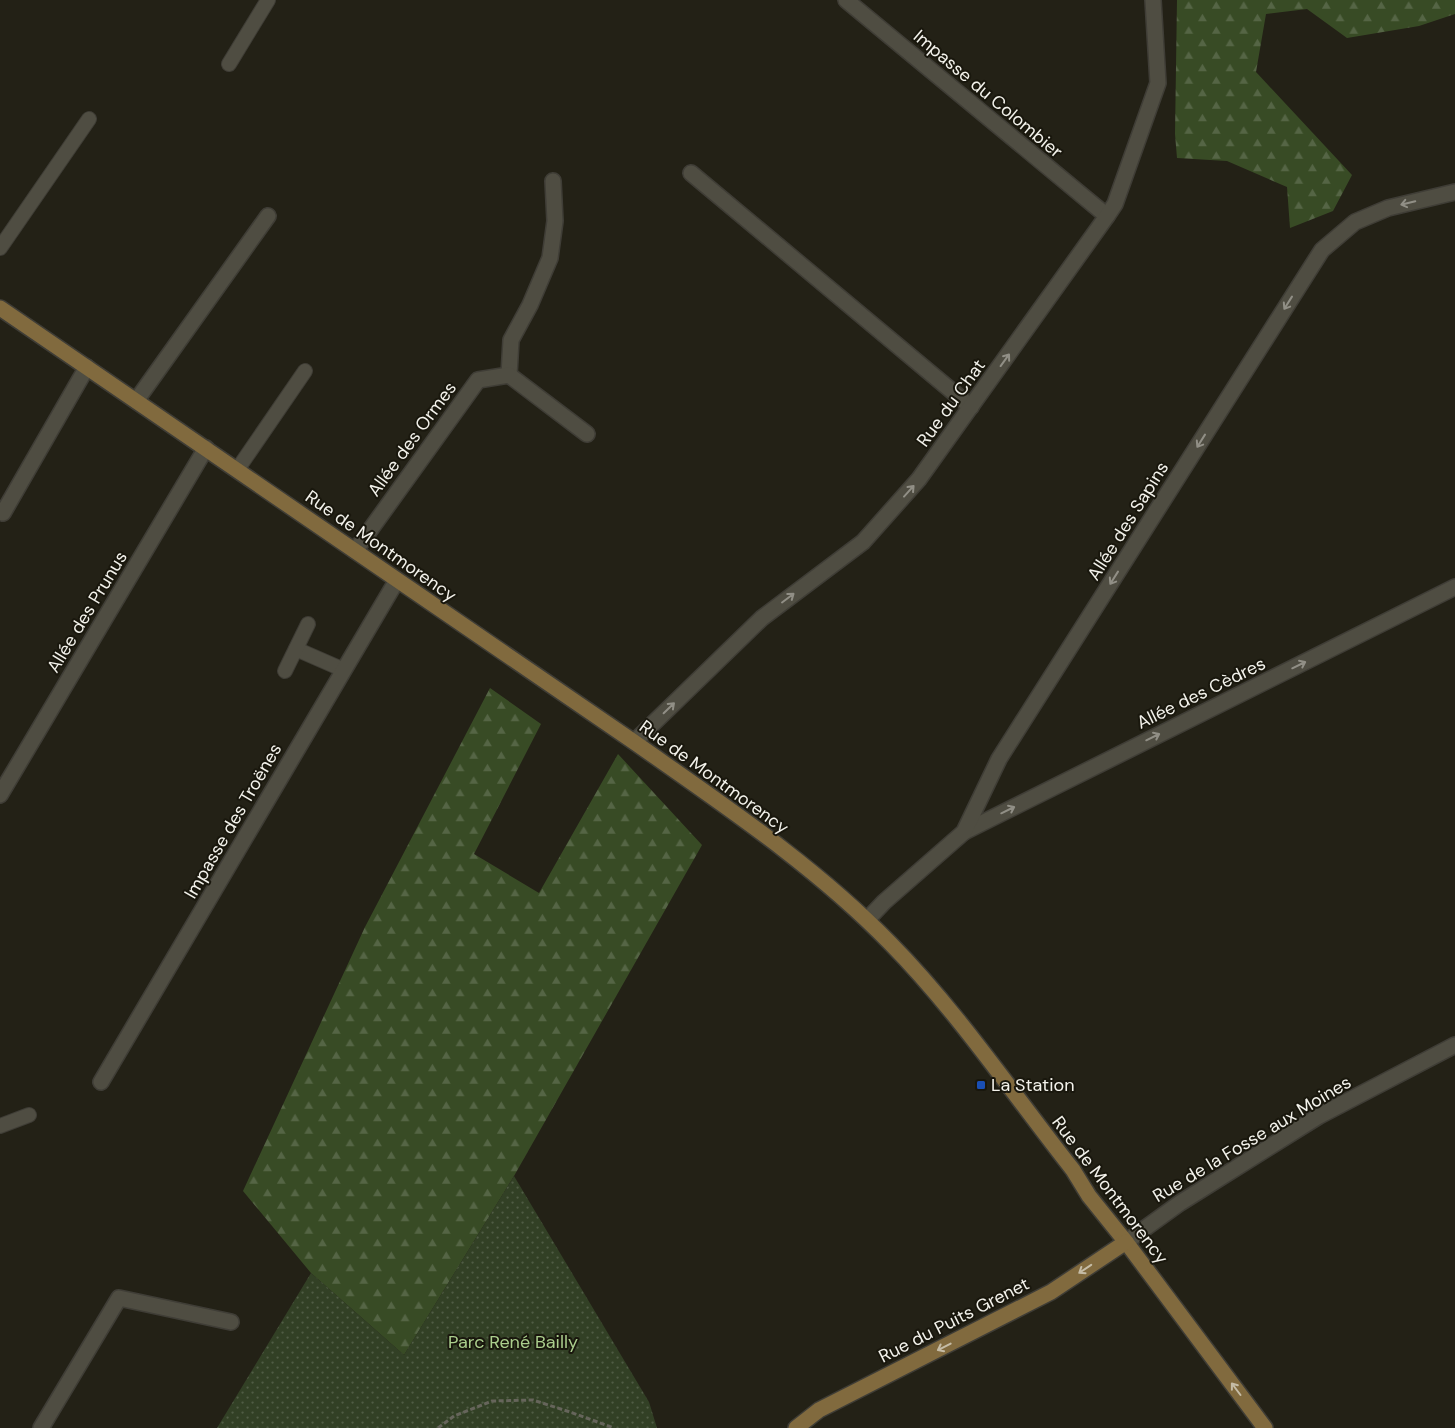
<svg xmlns="http://www.w3.org/2000/svg" width="1455" height="1428" font-family="'DM Sans',sans-serif">
<style>
.forest{fill:url(#forest-firs)}
.park{fill:url(#park-dots)}
.lines{fill:none;stroke-linecap:round;stroke-linejoin:round}
.lane-casing{stroke:#3f3d36;stroke-width:16}
.street-casing{stroke:#3f3d36;stroke-width:18}
.secondary-casing{stroke:#3f3d36;stroke-width:18}
.path{stroke:#66655b;stroke-width:3;stroke-dasharray:5 2.5;stroke-linecap:butt}
.lane{stroke:#4f4d42;stroke-width:14}
.street{stroke:#4f4d42;stroke-width:15}
.secondary{stroke:#816a3e;stroke-width:15}
.oneway{stroke:#918f86}
.oneway2{stroke:#c5bca6}
.transit-dot{fill:#1a4fb4;stroke:#19170d;stroke-width:2}
.labels{text-anchor:middle;dominant-baseline:central;stroke-width:4;stroke-linejoin:round;paint-order:stroke}
.street-label{font-size:18px;fill:#f3f2eb;stroke:#19170d}
.poi-label{font-size:18px;fill:#f3f2eb;stroke:#19170d;text-anchor:start}
.park-label{font-size:18px;fill:#abce8d;stroke:#19170d}
</style>
<defs>
<pattern id="forest-firs" width="22" height="20" patternUnits="userSpaceOnUse" patternTransform="scale(1.25)"><rect width="22" height="20" fill="#384b25"/><path d="M5 1l3.5 6h-7zM16 11l3.5 6h-7z" fill="#556545"/></pattern>
<pattern id="park-dots" width="8" height="8" patternUnits="userSpaceOnUse" patternTransform="scale(1.25)"><rect width="8" height="8" fill="#324025"/><path d="M2 2h.1M6 6h.1" fill="none" stroke="#505c45" stroke-width="1.8" stroke-linecap="round"/></pattern>
</defs>
<rect width="100%" height="100%" fill="#232116"/>
<!-- forest -->
<g class="forest">
<polygon points="1177,0 1455,0 1455,14 1419,26 1347,38 1307,9 1266,14 1256,72 1352,175 1333,211 1290,228 1287,187 1227,161 1177,158 1175,134"/>
<polygon points="490,688 541,724 474,854 539,893 618,754 702,845 514,1176 404,1355 311,1273 243,1191 365,927"/>
</g>
<!-- park -->
<polygon class="park" points="514,1176 649,1402 657,1428 217,1428 311,1273 404,1355"/>
<g class="lines">
<defs>
<g id="lane">
<polyline points="229,64 268,0"/>
<polyline points="0,248 89,119"/>
<polyline points="237,470 305,371"/>
<polyline points="296,649 344,670"/>
<polyline points="285,671 308,624"/>
<polyline points="0,1126 29,1115"/>
</g>
<g id="street">
<polyline points="846,0 1107,216"/>
<polyline points="691,173 971,407"/>
<polyline points="509,375 511,340 530,305 550,258 555,221 553,181"/>
<polyline points="136,401 268,216"/>
<polyline points="3,513 87,367"/>
<polyline points="355,551 478,380 509,375 587,434"/>
<polyline points="634,742 762,618 863,542 919,479 1107,216 1115,204 1158,83 1153,0"/>
<polyline points="0,795 206,448"/>
<polyline points="964,832 1455,587"/>
<polyline points="867,920 884,902 964,832 999,759 1322,250 1355,222 1388,208 1455,192"/>
<polyline points="101,1082 397,580"/>
<polyline points="1126,1242 1180,1203 1319,1116 1455,1045"/>
<polyline points="41,1428 119,1298 231,1322"/>
</g>
<g id="secondary">
<path d="M0 308 634 742C722 804 814 865 890 943 958 1012 1013 1094 1073 1170L1089 1196 1126 1242 1265 1428"/>
<polyline points="796,1428 819,1410 1051,1292 1126,1242"/>
</g>
</defs>
<!-- lane casing -->
<use href="#lane" class="lane-casing"/>
<!-- street casing -->
<use href="#street" class="street-casing"/>
<!-- secondary casing -->
<use href="#secondary" class="secondary-casing"/>
<!-- path -->
<polyline class="path" points="438,1428 454,1416 492,1401 533,1400 570,1412 614,1428"/>
<!-- lane -->
<use href="#lane" class="lane"/>
<!-- street -->
<use href="#street" class="street"/>
<!-- secondary -->
<use href="#secondary" class="secondary"/>
</g>
<!-- one-way arrows -->
<defs><path id="oneway-shaft" d="M-6 0H5M1.5-3L5.5 0L1.5 3" fill="none" stroke-width="1.6" stroke-linecap="round" stroke-linejoin="round" transform="scale(1.25)"/></defs>
<g class="oneway">
<use href="#oneway-shaft" transform="translate(1408 203) rotate(166)"/>
<use href="#oneway-shaft" transform="translate(1288 303) rotate(122)"/>
<use href="#oneway-shaft" transform="translate(1005 360) rotate(-54)"/>
<use href="#oneway-shaft" transform="translate(1201 441) rotate(122)"/>
<use href="#oneway-shaft" transform="translate(909 491) rotate(-48)"/>
<use href="#oneway-shaft" transform="translate(1114 578) rotate(122)"/>
<use href="#oneway-shaft" transform="translate(788 598) rotate(-37)"/>
<use href="#oneway-shaft" transform="translate(1299 665) rotate(-26)"/>
<use href="#oneway-shaft" transform="translate(669 708) rotate(-44)"/>
<use href="#oneway-shaft" transform="translate(1153 737) rotate(-26)"/>
<use href="#oneway-shaft" transform="translate(1008 810) rotate(-26)"/>
</g>
<g class="oneway2">
<use href="#oneway-shaft" transform="translate(1085 1269) rotate(146)"/>
<use href="#oneway-shaft" transform="translate(944 1347) rotate(153)"/>
<use href="#oneway-shaft" transform="translate(1236 1389) rotate(-127)"/>
</g>
<!-- markers -->
<rect class="transit-dot" x="976" y="1080" width="10" height="10" rx="2.5"/>
<g class="labels">
<!-- street labels -->
<g class="street-label">
<text transform="translate(988 94) rotate(40)">Impasse du Colombier</text>
<text transform="translate(951 403) rotate(-54)">Rue du Chat</text>
<text transform="translate(412 439) rotate(-54)">Allée des Ormes</text>
<text transform="translate(1128 521) rotate(-58)">Allée des Sapins</text>
<text transform="translate(381 546) rotate(35)">Rue de Montmorency</text>
<text transform="translate(87 612) rotate(-59)">Allée des Prunus</text>
<text transform="translate(1201 693) rotate(-26)">Allée des Cèdres</text>
<text transform="translate(714 777) rotate(36)">Rue de Montmorency</text>
<text transform="translate(233 821) rotate(-60)">Impasse des Troënes</text>
<text transform="translate(1252 1139) rotate(-31)">Rue de la Fosse aux Moines</text>
<text transform="translate(1110 1190) rotate(53)">Rue de Montmorency</text>
<text transform="translate(954 1320) rotate(-27)">Rue du Puits Grenet</text>
</g>
<!-- poi labels -->
<g class="poi-label">
<text x="991" y="1085">La Station</text>
</g>
<!-- park labels -->
<g class="park-label">
<text x="513" y="1342">Parc René Bailly</text>
</g>
</g>
</svg>
